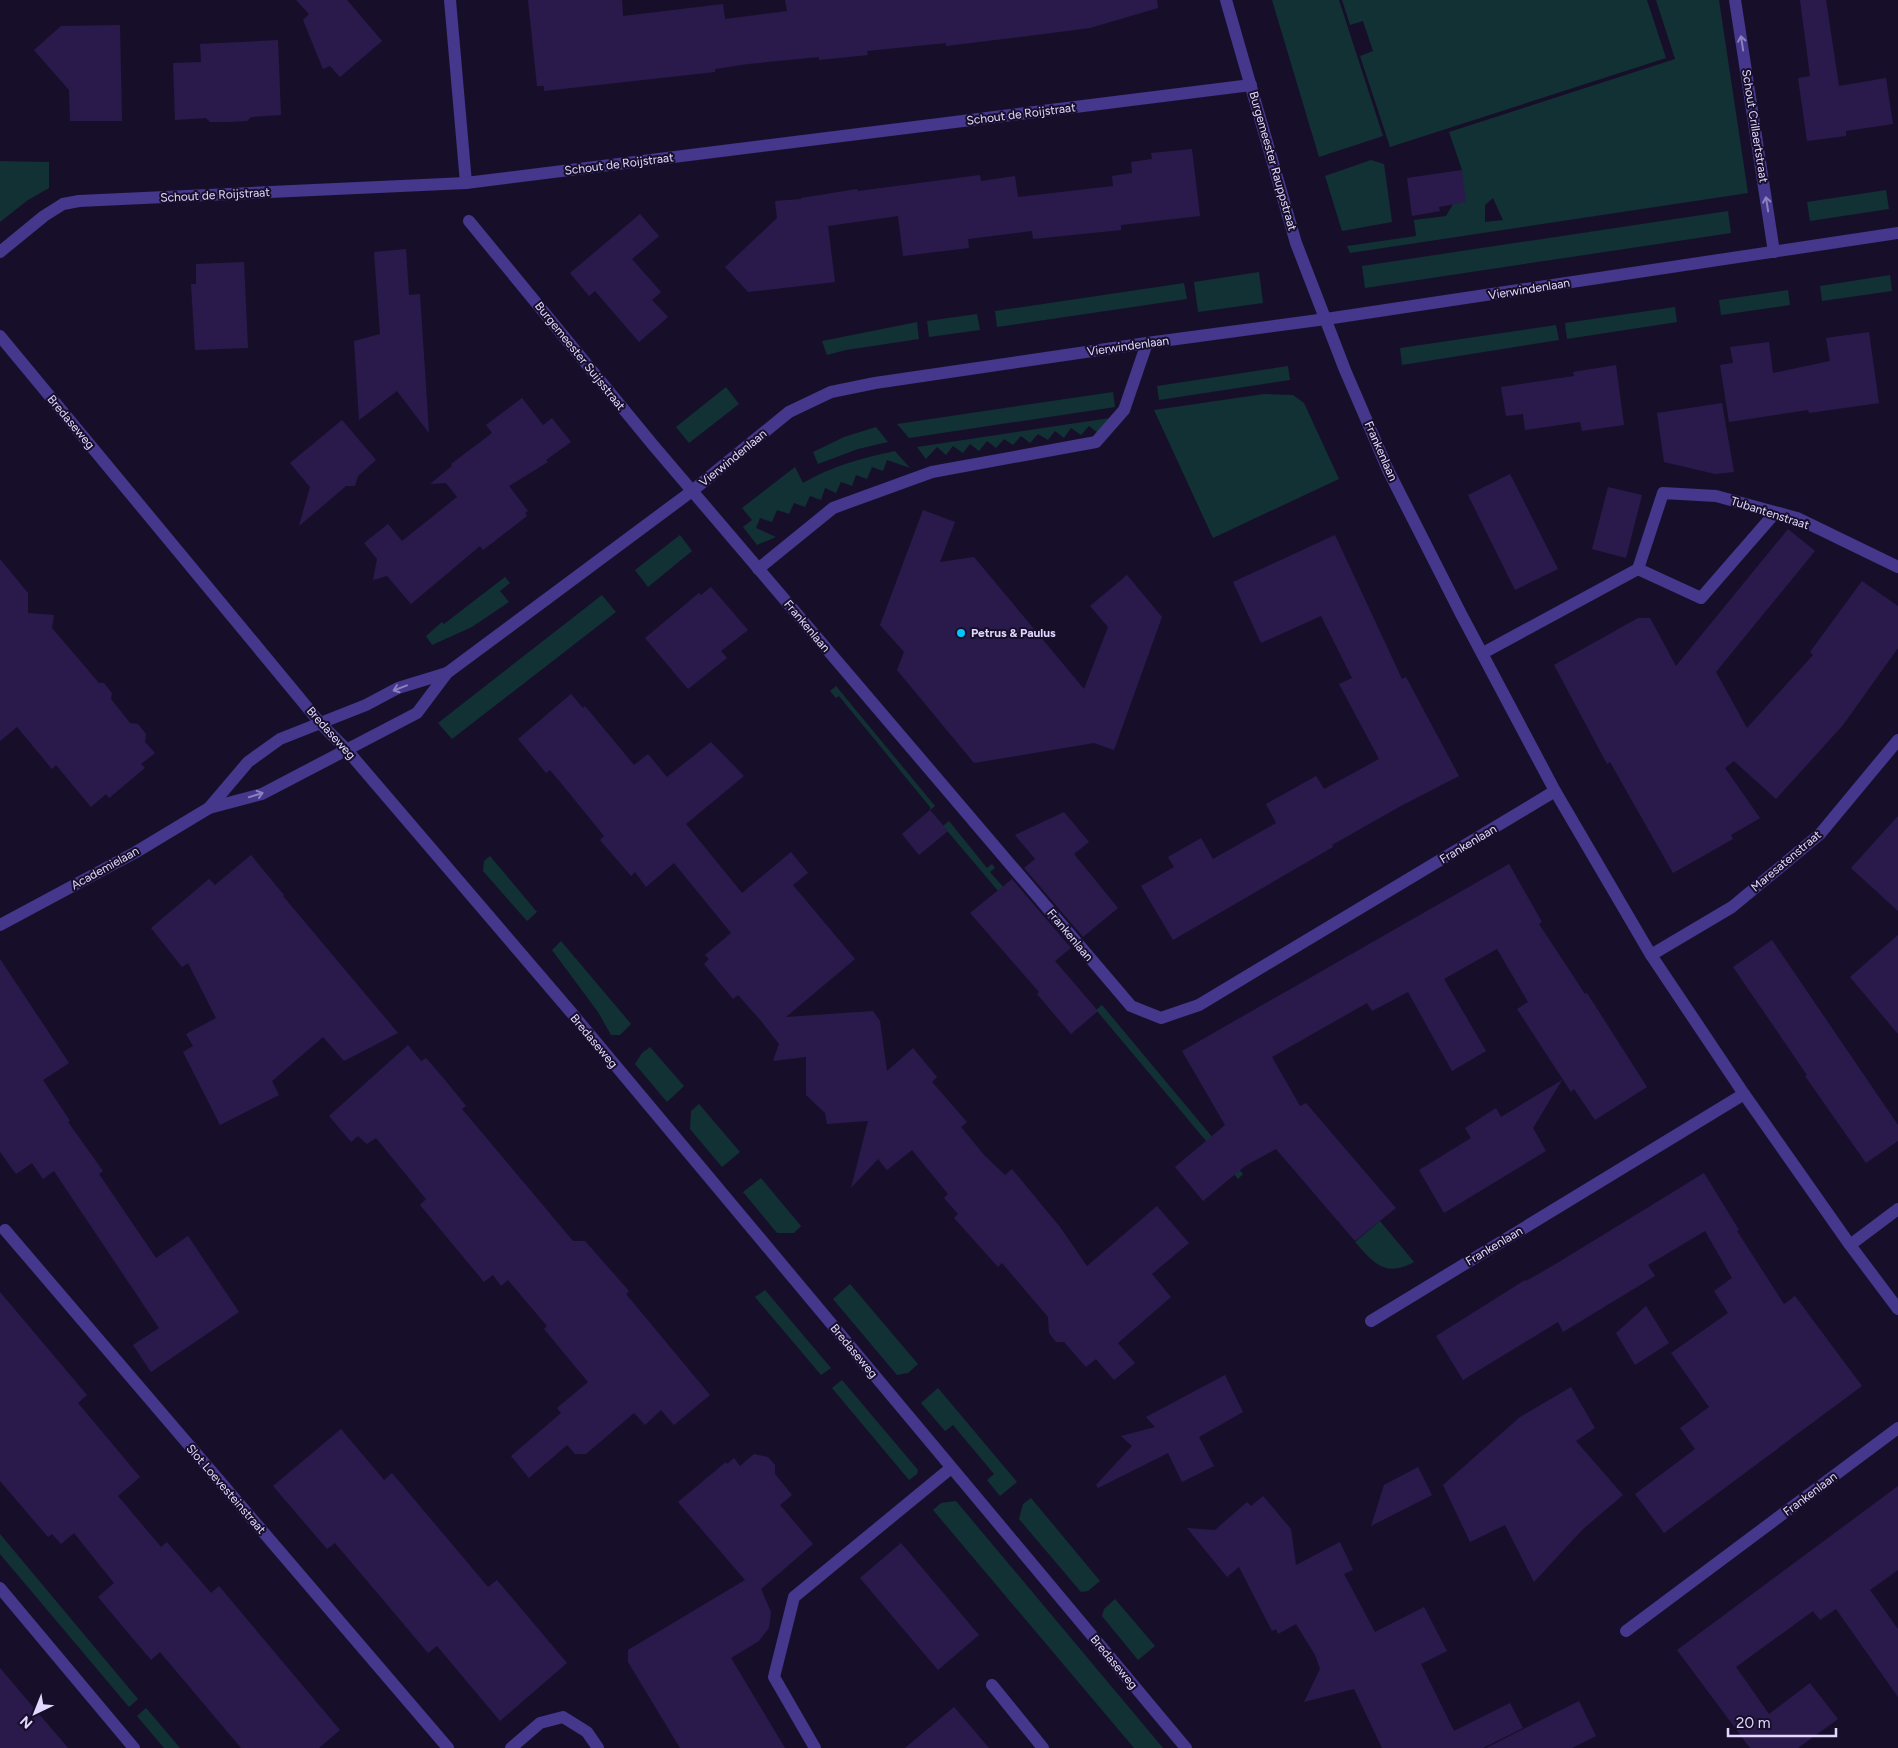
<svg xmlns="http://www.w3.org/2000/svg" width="1898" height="1748" font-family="Figtree,sans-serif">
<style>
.green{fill:#113134;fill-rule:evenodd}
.building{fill:#2a1a4c}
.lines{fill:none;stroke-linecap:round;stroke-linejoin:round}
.minor{stroke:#44378c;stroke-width:12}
.oneway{stroke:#8b7fc0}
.poi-dot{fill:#03c8ff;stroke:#170f2a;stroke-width:2}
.labels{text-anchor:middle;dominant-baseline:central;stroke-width:4;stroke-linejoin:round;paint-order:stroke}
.street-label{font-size:12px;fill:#e1d7ff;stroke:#170f2a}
.poi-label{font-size:12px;font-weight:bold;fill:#e1d7ff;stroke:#170f2a;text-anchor:start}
</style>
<rect width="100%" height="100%" fill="#170f2a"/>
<!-- green -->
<g class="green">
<polygon points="1272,0 1339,0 1383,136 1319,157"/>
<polygon points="1342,0 1647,0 1666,58 1390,147 1360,56 1373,51 1363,21 1350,25"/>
<path d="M1656 0H1719L1748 193 1350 253 1347 246 1416 236 1414 220 1446 216 1453 204 1462 170 1449 132 1675 59ZM1493 198 1503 220 1485 222V205Z"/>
<polygon points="1371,160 1384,164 1392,222 1342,231 1325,176"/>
<polygon points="0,161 49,162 49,188 28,200 0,222"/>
<polygon points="1886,190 1889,209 1810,221 1807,202"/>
<polygon points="1728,211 1731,233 1365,288 1362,266"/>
<polygon points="1259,272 1263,303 1198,312 1194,282"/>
<polygon points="1890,275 1892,291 1822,301 1820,286"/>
<polygon points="1184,283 1187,299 997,327 995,311"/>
<polygon points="1788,290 1790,305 1721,315 1719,300"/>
<polygon points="1675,307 1677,322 1567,339 1565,323"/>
<polygon points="977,314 980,330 929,337 927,321"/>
<polygon points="917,322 919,339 846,350 827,355 822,341"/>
<polygon points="1556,325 1559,340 1402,365 1400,348"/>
<polygon points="1288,366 1290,380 1159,400 1157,386"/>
<polygon points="726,387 739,404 689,443 676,427"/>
<polygon points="1113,392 1115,407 909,438 897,424"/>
<polygon points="1264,394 1293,395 1304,403 1339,479 1213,538 1154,410"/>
<polygon points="1110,418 1102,436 1089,426 1081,435 1071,428 1064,438 1055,431 1048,440 1038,434 1030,443 1021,436 1013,445 1004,439 996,448 987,441 979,451 970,444 963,453 953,446 946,455 937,447 926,459 917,447"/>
<polygon points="876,427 888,442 858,449 818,464 813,452 844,437"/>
<path d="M895 451 910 468 887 460 883 471 872 467 867 479 856 475 852 486 841 482 836 493 825 488 821 500 810 496 805 507 794 503 789 514 777 510 772 522 760 518 756 528 776 537 757 545 743 527 752 520 742 508 795 467 803 483C832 466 862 458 895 451Z"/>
<polygon points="680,535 692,551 648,587 635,570"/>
<polygon points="505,577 510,583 500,591 509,602 472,627 432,645 426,636 442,622 444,624"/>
<polygon points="602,595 616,612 452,739 438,723"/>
<polygon points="836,686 935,806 930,810 930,807 839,696 836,698 830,691"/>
<polygon points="949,821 987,868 992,864 995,868 990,872 1004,888 999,892 943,826"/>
<polygon points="490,856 537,912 527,921 483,871 484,861"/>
<polygon points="561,941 631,1024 620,1035 611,1035 598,1012 552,950"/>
<polygon points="1102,1005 1243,1174 1238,1179 1097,1011 1096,1010"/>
<polygon points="650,1047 684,1086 667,1102 635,1064 642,1053"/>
<polygon points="699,1104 740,1152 722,1167 690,1129 691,1111"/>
<polygon points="761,1178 801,1226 794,1233 777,1233 743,1192"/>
<path d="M1380 1221 1414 1262C1385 1278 1374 1263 1355 1242Z"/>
<polygon points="850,1284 918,1364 908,1373 897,1375 833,1299"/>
<polygon points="765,1290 831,1368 821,1375 755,1297"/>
<polygon points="842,1380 918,1470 917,1474 909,1480 832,1388"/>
<polygon points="938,1388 1017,1482 1000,1496 987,1480 994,1474 953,1425 945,1431 921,1403"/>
<polygon points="1031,1498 1100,1581 1088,1591 1081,1592 1019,1519 1023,1504"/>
<polygon points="956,1501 1163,1748 1134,1748 933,1510 941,1503"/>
<polygon points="0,1534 138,1699 129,1707 0,1554"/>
<polygon points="1115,1599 1155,1646 1138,1660 1102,1616 1104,1609"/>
<polygon points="146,1708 180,1748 164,1748 137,1716"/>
</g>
<!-- building -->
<g class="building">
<polygon points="296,0 347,0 382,41 340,77 330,66 323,69 303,20 309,14"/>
<polygon points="528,0 622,0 623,16 723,4 725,19 787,11 785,0 1157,0 1158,8 1090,28 1028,36 946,46 946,43 867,51 868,55 819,60 819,57 748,64 715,69 715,72 544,91 544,86 537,86"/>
<polygon points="1800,0 1826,0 1839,86 1886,78 1893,124 1846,131 1846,136 1807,141 1798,78 1810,76"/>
<polygon points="120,25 122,121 70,121 69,90 34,50 61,26"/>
<polygon points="278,40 281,115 251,117 247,121 228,122 210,122 206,118 175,120 173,63 201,62 200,44"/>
<polygon points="1192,149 1200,216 1121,225 1121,230 1033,239 1032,231 968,239 969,248 903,256 898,216 828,226 835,282 748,292 725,267 777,218 775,201 801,199 801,198 857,189 858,191 980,175 981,181 1015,176 1018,197 1113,186 1112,176 1132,173 1131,162 1152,159 1151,153"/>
<polygon points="1462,170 1466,202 1439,207 1440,211 1412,216 1407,178"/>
<polygon points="640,214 659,236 632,259 661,292 652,300 668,317 639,342 595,291 589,296 570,273"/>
<polygon points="406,249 409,295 420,294 429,433 397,391 359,420 354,341 380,334 374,252"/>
<polygon points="244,262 248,348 195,350 191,284 196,284 196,264"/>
<polygon points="1869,332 1879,403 1809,413 1808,410 1729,422 1720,365 1733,363 1730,347 1769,342 1773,373 1830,361 1826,338"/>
<polygon points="1616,365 1624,425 1582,431 1580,422 1525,430 1523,414 1506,416 1501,387 1574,376 1573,372"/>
<polygon points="522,398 543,425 552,418 571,442 546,460 548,462 509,486 528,511 525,513 527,516 483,550 480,546 411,604 387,576 373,580 377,559 364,543 388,524 402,541 457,497 446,483 430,484 452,466 451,464 492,433 486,425"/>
<polygon points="1722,403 1734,472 1715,474 1664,462 1657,413"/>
<polygon points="342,420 376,460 358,476 355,486 346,486 299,526 310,487 290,463"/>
<polygon points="1510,474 1558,569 1515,590 1468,495"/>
<polygon points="1608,487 1642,495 1626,558 1592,549"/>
<polygon points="923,510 955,522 940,562 974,557 1084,689 1108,627 1090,606 1127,575 1162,617 1114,750 1094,743 974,763 897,670 904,652 880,625"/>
<polygon points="1788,529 1815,551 1716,672 1747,728 1813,655 1810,652 1862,581 1898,606 1898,648 1843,725 1776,799 1734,761 1725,768 1760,818 1731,835 1733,839 1673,873 1610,762 1607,764 1554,665 1638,618 1650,618 1676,666"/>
<polygon points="1335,535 1402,679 1406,677 1459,776 1399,807 1332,845 1333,847 1173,940 1141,886 1174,867 1168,857 1201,838 1213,859 1276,823 1266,804 1316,776 1324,789 1379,759 1339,684 1352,678 1321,616 1261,643 1233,582"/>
<polygon points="0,559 28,593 28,613 54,615 52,628 99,683 104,683 112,693 111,699 130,723 138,724 146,734 145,742 155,753 141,764 145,768 109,798 106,794 91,807 56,765 52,769 17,727 0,741"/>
<polygon points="711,587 748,630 721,651 727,658 688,689 645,638 699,593 701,595"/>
<polygon points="571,694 583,708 585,706 634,765 648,754 667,777 711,742 744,776 686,824 742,893 791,852 808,873 793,885 855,959 786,1017 873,1011 880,1021 887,1071 913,1048 937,1077 932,1082 967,1122 961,1127 984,1155 1005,1175 1012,1169 1060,1227 1087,1266 1157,1206 1189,1243 1152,1274 1171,1297 1118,1343 1135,1363 1114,1380 1096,1359 1086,1367 1064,1342 1056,1342 1049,1333 1048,1317 1002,1263 998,1267 954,1218 958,1214 944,1198 948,1194 912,1150 887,1170 878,1159 851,1188 868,1121 827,1124 825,1113 806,1095 806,1057 773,1061 779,1044 761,1021 738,995 733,999 704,964 709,959 705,955 731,933 674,863 646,887 635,872 631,876 600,840 604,836 561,783 550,770 546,773 518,739"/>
<polygon points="930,810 948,831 919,855 902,834"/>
<polygon points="1064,812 1089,842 1074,854 1118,908 1083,937 1024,868 1035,859 1015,835"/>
<polygon points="1898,816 1898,911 1851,868"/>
<polygon points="251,855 284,895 283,896 398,1033 344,1061 323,1037 272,1081 279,1095 220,1125 183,1052 193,1046 186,1034 216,1018 188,963 182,967 151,928 209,879 215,885"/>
<polygon points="1509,864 1542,922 1539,924 1585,994 1587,993 1647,1087 1595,1120 1574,1089 1571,1092 1517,1009 1528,1002 1497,949 1444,979 1486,1051 1452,1071 1408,992 1372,1011 1367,1003 1272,1057 1300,1106 1306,1103 1396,1208 1355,1241 1276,1149 1245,1166 1203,1201 1175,1167 1225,1125 1182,1051"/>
<polygon points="1012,879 1071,948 1055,961 1098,1011 1071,1034 1037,994 1039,992 970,913"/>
<polygon points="1898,935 1898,1034 1850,977"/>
<polygon points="1772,940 1898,1125 1898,1141 1866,1163 1805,1076 1807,1075 1733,967"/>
<polygon points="0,959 69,1063 43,1080 70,1121 68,1122 103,1171 99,1174 156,1258 188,1236 239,1312 151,1372 133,1345 159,1328 54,1171 43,1179 32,1163 16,1174 0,1152"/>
<polygon points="408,1045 421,1061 426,1058 445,1080 466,1106 462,1109 573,1241 585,1241 629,1291 626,1294 710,1395 674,1425 661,1410 645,1425 634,1413 586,1454 575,1454 567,1445 529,1478 511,1456 561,1413 557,1408 588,1382 544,1329 547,1326 508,1280 501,1286 493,1275 484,1282 420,1205 426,1199 376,1138 367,1144 358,1136 351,1142 329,1116"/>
<polygon points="1562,1080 1533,1128 1546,1151 1444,1213 1419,1170 1471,1138 1465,1128 1496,1108 1501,1117"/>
<polygon points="1704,1173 1739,1230 1737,1231 1784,1304 1795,1296 1862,1386 1664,1533 1635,1494 1695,1449 1680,1428 1709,1407 1671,1353 1728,1313 1714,1291 1732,1278 1705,1231 1648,1265 1655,1276 1563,1332 1558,1322 1463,1380 1436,1336 1525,1280 1526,1281 1554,1265"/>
<polygon points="0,1292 87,1395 78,1403 140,1477 118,1496 161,1547 167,1542 211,1593 219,1586 340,1730 319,1748 241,1748 160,1652 151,1660 98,1597 114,1583 74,1533 61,1544 52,1534 48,1537 0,1481"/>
<polygon points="1646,1306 1669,1343 1635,1365 1616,1333"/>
<polygon points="1225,1375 1243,1412 1199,1437 1214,1466 1182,1482 1168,1453 1098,1488 1096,1485 1132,1446 1121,1436 1155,1427 1146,1417"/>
<polygon points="1571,1387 1595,1428 1576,1441 1623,1495 1583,1529 1534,1582 1505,1525 1470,1542 1443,1485 1520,1417"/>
<polygon points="341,1429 384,1480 392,1473 488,1587 497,1580 567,1663 500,1721 437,1646 428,1653 335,1543 327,1549 273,1486"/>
<polygon points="754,1454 768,1457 775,1465 775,1474 792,1495 780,1505 813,1544 761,1589 771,1612 769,1628 759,1641 731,1658 785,1748 680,1748 628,1662 628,1650 745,1580 678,1502 726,1462 727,1464 734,1458 740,1466"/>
<polygon points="1418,1467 1432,1495 1371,1526 1384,1485"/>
<polygon points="1898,1486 1898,1570 1870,1590 1898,1629 1898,1697 1836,1609 1820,1620 1813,1611 1736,1667 1769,1714 1810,1683 1838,1719 1798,1748 1750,1748 1677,1650"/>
<polygon points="1263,1496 1291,1529 1296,1565 1340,1542 1353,1570 1344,1574 1375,1632 1424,1607 1447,1651 1421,1664 1454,1731 1510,1703 1523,1728 1483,1748 1382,1748 1354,1689 1304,1702 1320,1669 1315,1655 1296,1624 1278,1634 1276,1629 1272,1631 1239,1567 1227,1577 1187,1528 1215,1530 1247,1502 1251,1506"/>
<polygon points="901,1543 979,1635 938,1670 860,1578"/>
<polygon points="0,1668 68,1748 0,1748"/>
<polygon points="1579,1701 1596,1736 1572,1748 1486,1748"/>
<polygon points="954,1707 989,1748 905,1748"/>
</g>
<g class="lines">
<!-- minor -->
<g class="minor">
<polyline points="450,0 466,183"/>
<polyline points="1226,0 1296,243 1345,370 1388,470 1461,614 1555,791 1651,955 1744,1094 1850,1245 1898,1309"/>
<polyline points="1735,0 1774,252"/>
<polyline points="469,221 653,445 1131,1006 1161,1018 1199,1005 1555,791"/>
<polyline points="0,252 44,216 63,204 79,201 466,183 1251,85"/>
<polyline points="0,336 321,724 346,749 570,1011 1186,1748"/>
<polyline points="758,569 833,508 932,472 1096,442 1124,410 1147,343"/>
<polyline points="1638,569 1701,598 1775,513"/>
<polyline points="1483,653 1638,569 1663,493 1716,496 1797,518 1898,567"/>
<polyline points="209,808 248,762 280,739 366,705 398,688 447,673"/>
<polyline points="0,925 136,852 209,808 262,794 417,713 447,673 692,491 789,412 831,392 875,383 1147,343 1326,319 1898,233"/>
<polyline points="1651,955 1732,907 1820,834 1898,740"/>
<polyline points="5,1230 448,1748"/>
<polyline points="1850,1245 1898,1209"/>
<polyline points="1371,1321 1744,1094"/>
<polyline points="0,1588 134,1748"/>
<polyline points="1626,1631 1898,1428"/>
<polyline points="992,1685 1043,1748"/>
<polyline points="511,1748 540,1723 563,1717 587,1732 598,1748"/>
<polyline points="815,1748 774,1677 794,1597 951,1468"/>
</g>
</g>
<!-- one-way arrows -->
<defs><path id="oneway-shaft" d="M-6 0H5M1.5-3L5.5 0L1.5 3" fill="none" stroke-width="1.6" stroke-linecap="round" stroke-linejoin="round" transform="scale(1.25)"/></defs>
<g class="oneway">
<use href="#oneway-shaft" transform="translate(1742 43) rotate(-99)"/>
<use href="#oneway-shaft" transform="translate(1767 204) rotate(-99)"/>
<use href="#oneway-shaft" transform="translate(400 688) rotate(159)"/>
<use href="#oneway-shaft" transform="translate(256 795) rotate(-17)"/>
</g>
<!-- markers -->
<circle class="poi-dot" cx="961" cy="633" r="5"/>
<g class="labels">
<!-- street labels -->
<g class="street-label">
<text transform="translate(1021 114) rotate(-7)">Schout de Roijstraat</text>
<text transform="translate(1755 126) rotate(81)">Schout Crillaertstraat</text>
<text transform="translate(1273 161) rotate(74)">Burgemeester Rauppstraat</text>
<text transform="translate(619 164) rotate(-7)">Schout de Roijstraat</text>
<text transform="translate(215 195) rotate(-3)">Schout de Roijstraat</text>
<text transform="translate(1529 289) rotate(-9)">Vierwindenlaan</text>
<text transform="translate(1128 346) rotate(-8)">Vierwindenlaan</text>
<text transform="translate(580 356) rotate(51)">Burgemeester Suijsstraat</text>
<text transform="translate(71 422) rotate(50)">Bredaseweg</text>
<text transform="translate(1381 451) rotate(66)">Frankenlaan</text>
<text transform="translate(733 458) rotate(-39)">Vierwindenlaan</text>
<text transform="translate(1770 513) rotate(18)">Tubantenstraat</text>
<text transform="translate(807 626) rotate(50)">Frankenlaan</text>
<text transform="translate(331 733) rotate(48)">Bredaseweg</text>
<text transform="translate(1468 844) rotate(-31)">Frankenlaan</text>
<text transform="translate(1786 861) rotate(-40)">Maresatenstraat</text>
<text transform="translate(105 868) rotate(-29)">Academielaan</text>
<text transform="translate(1070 935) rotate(50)">Frankenlaan</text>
<text transform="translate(594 1041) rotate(50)">Bredaseweg</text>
<text transform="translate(1494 1246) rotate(-31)">Frankenlaan</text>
<text transform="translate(854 1351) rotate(50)">Bredaseweg</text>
<text transform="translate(226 1489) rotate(49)">Slot Loevesteinstraat</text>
<text transform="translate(1810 1494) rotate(-37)">Frankenlaan</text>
<text transform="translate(1114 1662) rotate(50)">Bredaseweg</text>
</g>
<!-- poi labels -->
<g class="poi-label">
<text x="971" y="633">Petrus &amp; Paulus</text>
</g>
</g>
<!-- north arrow -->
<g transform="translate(35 1713) rotate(223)" stroke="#170f2a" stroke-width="4" paint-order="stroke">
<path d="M0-4L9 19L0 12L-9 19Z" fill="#e1d7ff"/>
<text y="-8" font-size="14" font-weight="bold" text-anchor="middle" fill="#e1d7ff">N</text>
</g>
<!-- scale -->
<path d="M1728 1728v8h108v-8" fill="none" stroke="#e1d7ff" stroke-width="2.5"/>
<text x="1736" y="1728" font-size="15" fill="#e1d7ff" stroke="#170f2a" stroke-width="4" paint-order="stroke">20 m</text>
</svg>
